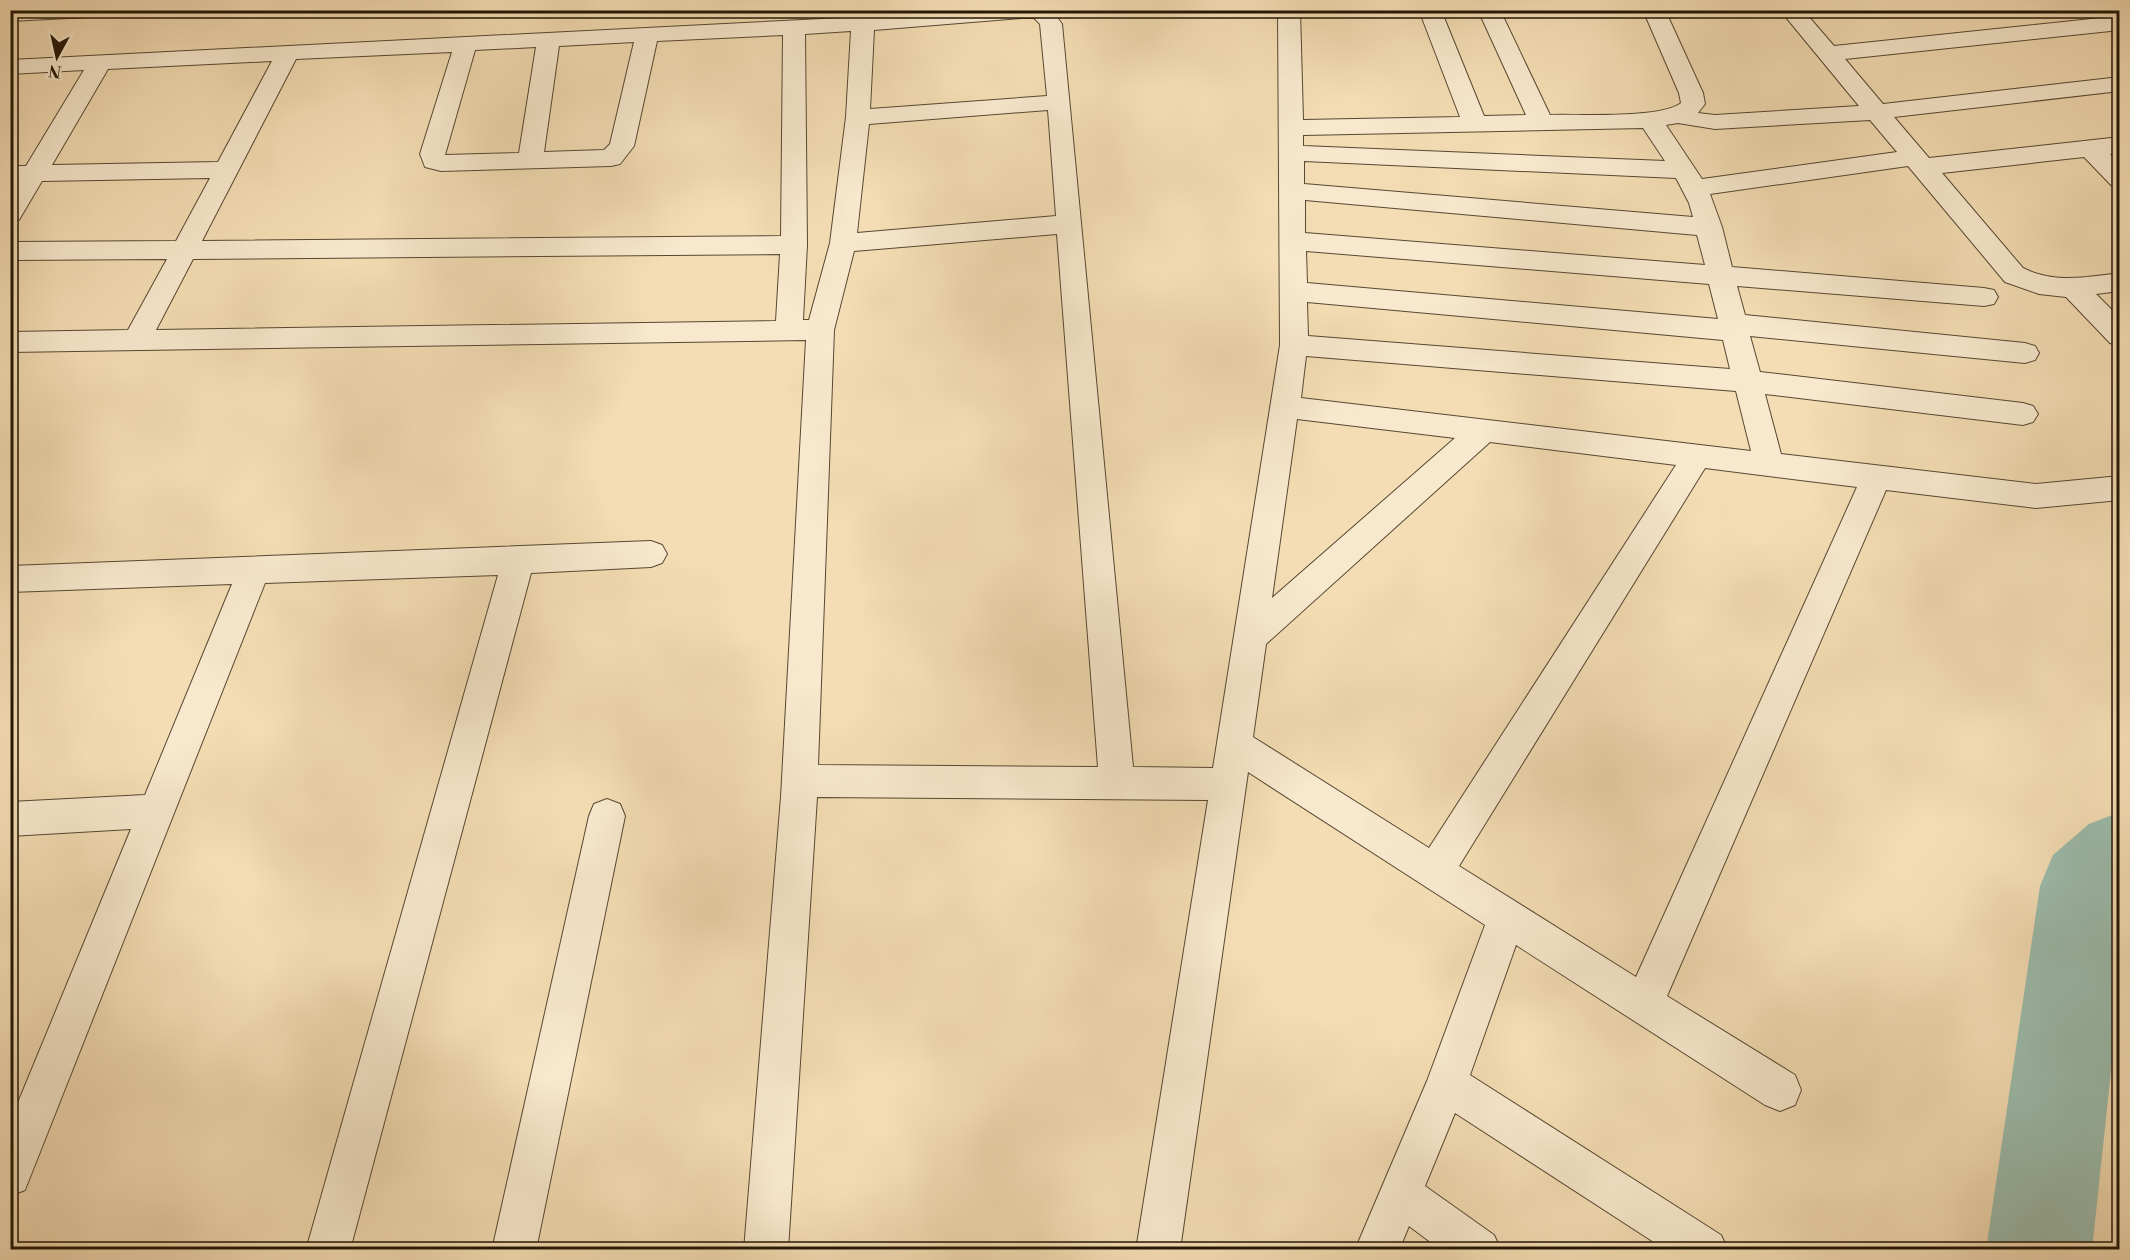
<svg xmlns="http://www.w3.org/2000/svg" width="2130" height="1260" font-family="'Libre Bodoni',serif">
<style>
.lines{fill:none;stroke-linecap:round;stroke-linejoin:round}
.river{fill:#9cbcac;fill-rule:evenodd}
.minor-casing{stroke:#564831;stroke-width:2}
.minor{fill:#f8e9ce;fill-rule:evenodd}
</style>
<rect width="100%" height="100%" fill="#f4ddb4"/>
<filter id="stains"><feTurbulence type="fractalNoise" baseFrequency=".00333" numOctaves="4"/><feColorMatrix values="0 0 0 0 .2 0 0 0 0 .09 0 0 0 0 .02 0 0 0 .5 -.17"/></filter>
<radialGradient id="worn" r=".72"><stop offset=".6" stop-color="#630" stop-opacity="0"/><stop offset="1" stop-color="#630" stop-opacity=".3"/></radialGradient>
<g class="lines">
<!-- river -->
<polygon class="river" points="2120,812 2120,987 2092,1250 1986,1250 2040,886 2053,855 2089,824"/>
<defs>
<g id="minor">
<polygon points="10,10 99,10 96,15 88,17 10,21"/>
<path d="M943 10H1052L1062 24 1133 767 1213 768 1280 345 1278 10H1300L1303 120 1460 117 1419 10H1441L1484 116 1526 115 1478 10H1500L1550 115C1579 114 1660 119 1681 103L1679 93 1643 10H1665L1703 93 1705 104 1698 113 1715 115 1859 106 1780 10H1803L1834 46 2120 16V30L1845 59 1883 104 2120 77V91L1894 117 1929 158 2120 137V153L2110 154 2120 164V187L2111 185 2084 157 1942 173 2023 268C2054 284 2087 277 2120 273V291L2096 294 2120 318V346L2110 343 2066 297 2039 294 2005 282 1908 166 1710 194 1722 227 1732 267 1984 288 1994 290 1998 297 1994 304 1984 306 1737 286 1745 315 2025 343 2035 346 2039 353 2035 360 2025 363 1750 336 1760 372 2023 403 2033 406 2038 414 2033 422 2023 425 1765 394 1781 454 2036 484 2120 476V500L2036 508 1886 490 1667 996 1795 1075 1801 1090 1795 1105 1780 1111 1765 1105 1516 945 1470 1075 1721 1235 1728 1250H1666L1455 1113 1425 1186 1494 1235 1501 1250H1441L1409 1226 1399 1250H1355L1427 1081 1485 925 1248 772 1180 1250H1136L1208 800 817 797 788 1250H744L781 797 806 340 10 352V332L128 330 167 259 10 260V242L176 241 210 178 42 181 19 220 10 222V192L17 182H10V166H26L84 70 10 74V60L863 17ZM1021 18H1034L1040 24 1047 96 870 109 874 30ZM851 31 846 117 830 243 809 320H803L807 245 805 34ZM783 35 781 236 202 241 296 59 452 52 420 154 425 167 441 171 611 166 620 164 634 146 657 41ZM634 42 610 144 604 150 544 152 559 46ZM536 47 519 153 445 155 475 50ZM272 61 218 162 52 165 108 69ZM1048 110 1056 216 857 233 869 124ZM1870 120 1897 152 1702 179 1666 125 1678 123 1715 129ZM1643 128 1665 161 1303 146V135ZM1304 161 1676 178 1689 203 1693 217 1304 184ZM1305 200 1697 235 1705 265 1305 233ZM1057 234 1098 767 818 765 834 330 854 251ZM1306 251 1709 284 1718 319 1307 283ZM780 254 776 321 156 330 193 259ZM1307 302 1723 340 1730 369 1308 336ZM1306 356 1736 391 1751 451 1301 398ZM1297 419 1455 438 1272 598ZM1490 442 1676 465 1429 848 1253 737 1266 644ZM1705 468 1857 487 1636 977 1459 866Z"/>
<polygon points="651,541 662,545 667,554 662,563 651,567 531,573 350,1250 306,1250 498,575 265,583 25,1190 10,1196 10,1122 131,829 10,836 10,802 145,795 232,584 10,592 10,566"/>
<polygon points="607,799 620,804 625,816 536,1250 492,1250 589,816 594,804"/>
</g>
</defs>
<!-- minor casing -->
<use href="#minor" class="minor-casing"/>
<!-- minor -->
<use href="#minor" class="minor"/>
</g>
<!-- margin -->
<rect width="2130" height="1260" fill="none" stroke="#f4ddb4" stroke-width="36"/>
<rect x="12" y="12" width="2106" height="1236" fill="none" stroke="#221605" stroke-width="3"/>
<rect x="18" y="18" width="2094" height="1224" fill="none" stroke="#221605" stroke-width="1.5"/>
<!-- north arrow -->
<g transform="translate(57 57) rotate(188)" stroke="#f8e9ce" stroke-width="4.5" paint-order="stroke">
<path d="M0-4.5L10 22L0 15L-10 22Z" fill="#221605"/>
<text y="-9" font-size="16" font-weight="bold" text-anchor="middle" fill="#221605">N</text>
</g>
<rect width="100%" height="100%" filter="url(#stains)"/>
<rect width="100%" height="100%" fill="url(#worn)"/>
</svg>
